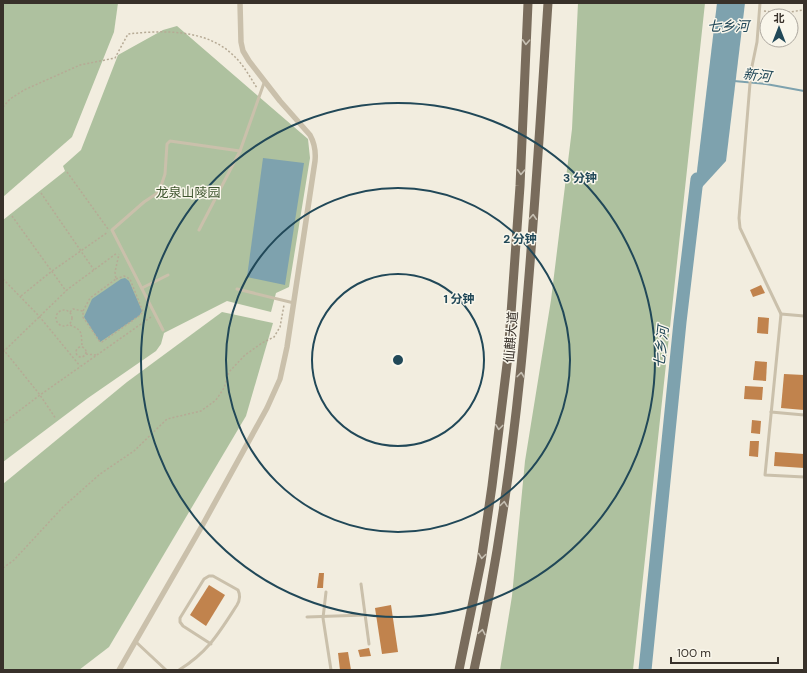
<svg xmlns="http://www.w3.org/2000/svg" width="807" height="673" font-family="'DM Sans','Noto Sans SC',sans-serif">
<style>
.green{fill:#aec19f}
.water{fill:#7ea2ae}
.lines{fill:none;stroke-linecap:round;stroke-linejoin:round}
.stream{stroke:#7ea2ae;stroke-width:2}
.river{stroke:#7ea2ae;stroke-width:13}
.building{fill:#c1834d}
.path{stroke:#b6aa95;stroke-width:1.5;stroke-dasharray:2 2;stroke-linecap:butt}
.service{stroke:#cac0ab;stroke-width:3}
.minor{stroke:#cac0ab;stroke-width:5.5}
.primary{stroke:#796c5c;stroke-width:9}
.oneway{stroke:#c6bfb2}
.ring{fill:none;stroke:#214858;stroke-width:2}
.labels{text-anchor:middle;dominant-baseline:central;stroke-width:3;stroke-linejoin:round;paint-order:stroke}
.park-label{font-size:13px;fill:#3e552e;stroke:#f9f6eb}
.street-label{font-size:13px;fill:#38312a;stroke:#f9f6eb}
.water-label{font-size:14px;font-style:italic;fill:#214858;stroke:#f9f6eb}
.centre{fill:#214858;stroke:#f9f6eb;stroke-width:2}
.ring-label{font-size:12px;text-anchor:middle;font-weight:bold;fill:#214858;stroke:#f9f6eb;stroke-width:3;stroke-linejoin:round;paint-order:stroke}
</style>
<rect width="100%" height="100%" fill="#f2eddf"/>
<!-- green -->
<g class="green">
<polygon points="3,3 118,3 114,32 72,137 3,197"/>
<polygon points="578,3 705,3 633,670 500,670 512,596 525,461 551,300 572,129"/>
<polygon points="177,26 308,139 310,158 289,287 276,293 271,312 227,301 164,333 161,344 156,351 88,398 3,462 3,220 65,171 63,166 81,150 118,55 163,30"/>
<polygon points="222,312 273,323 246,416 109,647 79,670 3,670 3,484 127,382"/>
</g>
<!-- water -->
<g class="water">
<polygon points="717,3 745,3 726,161 694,196"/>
<polygon points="263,158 304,163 285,285 247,277"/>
<polygon points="125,278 129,281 142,311 139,316 100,342 84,317 92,299 121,279"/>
</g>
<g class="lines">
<!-- stream -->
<polyline class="stream" points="734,81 766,84 804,91"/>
<!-- river -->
<polyline class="river" points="645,670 680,322 697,179"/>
</g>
<!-- building -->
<g class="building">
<polygon points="761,285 765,293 753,297 750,290"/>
<polygon points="758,317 769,318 768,334 757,333"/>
<polygon points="755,361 767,362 766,381 753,380"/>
<polygon points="784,374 804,375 804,410 781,408"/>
<polygon points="745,386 763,387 762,400 744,399"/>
<polygon points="752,420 761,421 760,434 751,433"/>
<polygon points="750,441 759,441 758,457 749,456"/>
<polygon points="775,452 804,454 804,468 774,466"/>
<polygon points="319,573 324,573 323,588 317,588"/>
<polygon points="209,585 225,595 206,626 190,615"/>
<polygon points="391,605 398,652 382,654 375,608"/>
<polygon points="369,648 371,656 360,657 358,650"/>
<polygon points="348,652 351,670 340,670 338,653"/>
</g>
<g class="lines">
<!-- path -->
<g class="path">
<polyline points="764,11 782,13 804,10"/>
<path d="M3 107 10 99 24 90 80 65 115 58 128 34C163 30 206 29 233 55 243 64 250 77 257 88"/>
<polyline points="67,172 108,229"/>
<polyline points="41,193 94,270"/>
<polyline points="12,216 66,291"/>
<polyline points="3,279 39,316 80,366"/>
<polyline points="116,279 124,276 130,279 143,312 139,316 102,342 100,342 83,317 83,311 90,298 116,279 115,272 119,254"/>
<polyline points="21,296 52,271 108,232"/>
<circle cx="64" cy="318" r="8"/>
<polyline points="70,312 73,309 83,311"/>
<path d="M70 325C83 330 81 333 82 346"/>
<circle cx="81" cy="352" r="5"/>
<polyline points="3,349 40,395 56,419"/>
<polyline points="3,352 68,289 117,253"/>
<polyline points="86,354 96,355"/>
<polyline points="3,423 40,395 151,317"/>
<polyline points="3,568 14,560 63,507 82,490 100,474 134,451 167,419 201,411 216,400 224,388 229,372 245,355 262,343 274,337 280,327 284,305"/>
</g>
<!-- service -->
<g class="service">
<polyline points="760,3 757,42 751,71 739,218 740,228 781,314 765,475 804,477"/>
<polyline points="199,230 240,151 264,83"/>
<polyline points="142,288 168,275"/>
<polyline points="237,289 294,303"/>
<polyline points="781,314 804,316"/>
<polyline points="163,330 112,230 144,202 159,192 165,174 167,144 170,141 240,151"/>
<polyline points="771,412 804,415"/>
<polyline points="361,584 369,644"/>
<polyline points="326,592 323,618 331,670"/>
<polyline points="307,617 365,615"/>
<polyline points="136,642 166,670"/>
<path d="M179 670C208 652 219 633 237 605 240 600 241 596 238 590L213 576H209L204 579 180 618V622L183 626 211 644"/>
</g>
<!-- minor -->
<path class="minor" d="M119 670 202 526 267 408 280 379 287 347 315 161C316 151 315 144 310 135L280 101 249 61 243 51 241 42 240 3"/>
<!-- primary -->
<g class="primary">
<polyline points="459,670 481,562 492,486 508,356 520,186 528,3"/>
<path d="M474 670C523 451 533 226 548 3"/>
</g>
</g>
<!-- one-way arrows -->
<defs><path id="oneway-chevron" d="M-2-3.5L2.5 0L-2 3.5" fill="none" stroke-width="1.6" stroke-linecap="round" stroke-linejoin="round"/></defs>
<g class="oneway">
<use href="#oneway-chevron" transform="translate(526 42) rotate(93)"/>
<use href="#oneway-chevron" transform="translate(521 172) rotate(93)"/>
<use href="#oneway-chevron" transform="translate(533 217) rotate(-86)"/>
<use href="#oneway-chevron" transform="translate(521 375) rotate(-83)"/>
<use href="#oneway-chevron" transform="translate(499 427) rotate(97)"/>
<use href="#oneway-chevron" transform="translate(504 504) rotate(-82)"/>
<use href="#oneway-chevron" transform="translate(482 556) rotate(98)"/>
<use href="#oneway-chevron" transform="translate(482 632) rotate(-79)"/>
</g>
<!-- distance rings -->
<g class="ring">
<circle cx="398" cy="360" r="86"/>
<circle cx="398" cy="360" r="172"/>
<circle cx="398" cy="360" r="257"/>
</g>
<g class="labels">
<!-- park labels -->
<g class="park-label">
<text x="188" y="192">龙泉山陵园</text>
</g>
<!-- street labels -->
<g class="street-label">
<text transform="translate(511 337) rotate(-85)">仙麒大道</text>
</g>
<!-- water labels -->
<g class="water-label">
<text x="728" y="26">七乡河</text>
<text transform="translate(757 75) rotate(7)">新河</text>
<text transform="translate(661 347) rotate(-84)">七乡河</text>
</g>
</g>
<circle cx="398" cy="360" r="6" class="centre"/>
<g class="ring-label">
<text x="580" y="182">3 分钟</text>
<text x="520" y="243">2 分钟</text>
<text x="459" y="303">1 分钟</text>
</g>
<!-- border -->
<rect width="807" height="673" fill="none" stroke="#38312a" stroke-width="8"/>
<!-- north arrow -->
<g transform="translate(779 28)"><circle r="19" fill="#f9f6eb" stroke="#aca79e"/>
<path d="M0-3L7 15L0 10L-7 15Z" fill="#214858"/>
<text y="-6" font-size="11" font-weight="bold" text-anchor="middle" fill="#38312a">北</text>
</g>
<!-- scale -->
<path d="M671 657v6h107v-6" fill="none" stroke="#38312a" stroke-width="2"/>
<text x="677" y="657" font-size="12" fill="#38312a" stroke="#f9f6eb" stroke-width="3" paint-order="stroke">100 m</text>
</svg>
